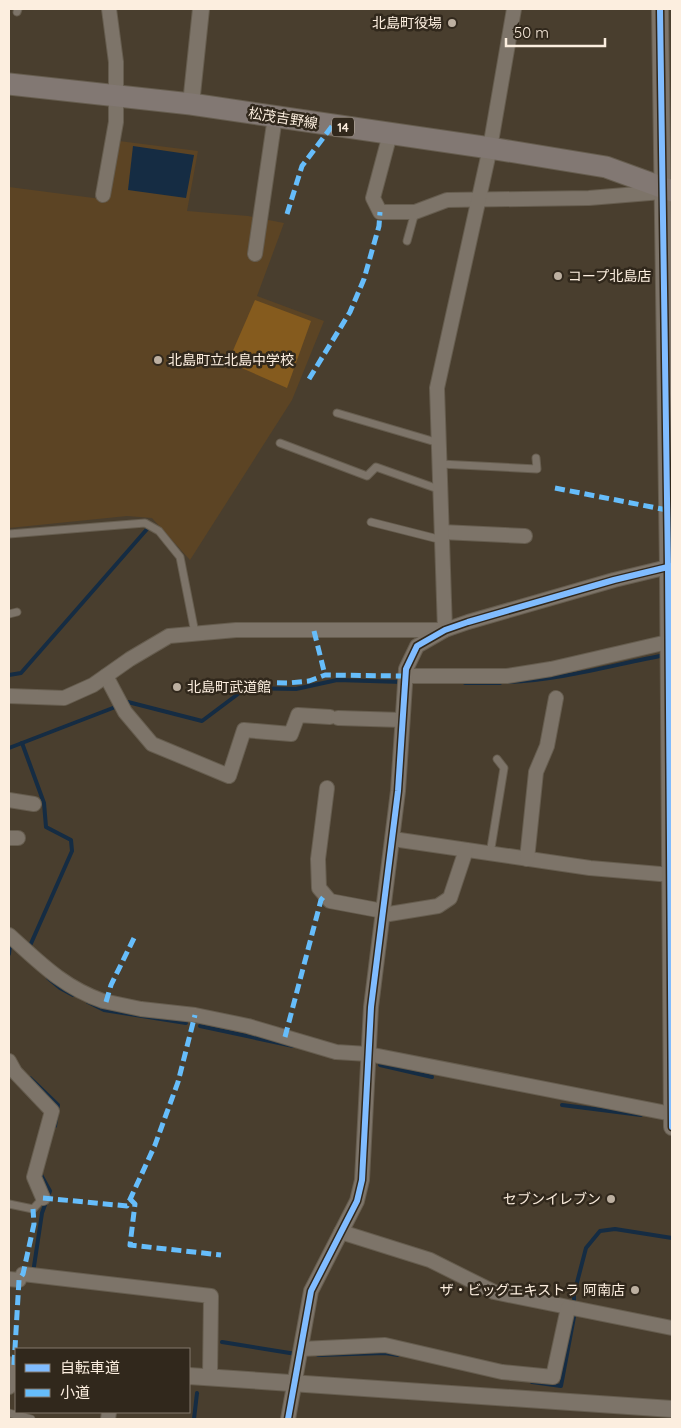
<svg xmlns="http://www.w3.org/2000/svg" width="681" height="1428" font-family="Quicksand,'Noto Sans JP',sans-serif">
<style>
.built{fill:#5c4424}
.green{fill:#855b1e}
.water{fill:#152c43}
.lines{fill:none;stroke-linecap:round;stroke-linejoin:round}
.stream{stroke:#152c43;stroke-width:4}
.service-casing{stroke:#665d4f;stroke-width:9}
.minor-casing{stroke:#665d4f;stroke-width:16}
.tertiary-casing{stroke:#665d4f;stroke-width:18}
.primary-casing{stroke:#665d4f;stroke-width:23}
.service{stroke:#7d7469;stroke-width:7}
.minor{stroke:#7d7469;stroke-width:14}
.tertiary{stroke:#7d7469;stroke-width:16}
.primary{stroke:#827873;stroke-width:21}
.quiet{stroke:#66bdfb;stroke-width:5;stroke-dasharray:10 5;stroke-linecap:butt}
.cycleway-casing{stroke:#31281c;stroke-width:9}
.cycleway{stroke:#80bcff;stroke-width:6}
.poi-dot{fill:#bdb0a1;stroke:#31281c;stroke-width:2}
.labels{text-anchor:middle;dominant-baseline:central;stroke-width:5;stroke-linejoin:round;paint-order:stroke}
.shield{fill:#31281c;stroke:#bfb3a4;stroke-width:1}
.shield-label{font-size:12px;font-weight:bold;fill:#fceedf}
.poi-label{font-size:14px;fill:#fceedf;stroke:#31281c;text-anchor:end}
.street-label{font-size:14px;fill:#fceedf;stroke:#31281c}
</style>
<rect width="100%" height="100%" fill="#493e2e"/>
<!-- built -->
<polygon class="built" points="119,141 198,151 187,211 248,216 284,223 257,296 324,321 292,400 190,560 152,518 127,516 9,528 9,187 109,200"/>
<!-- green -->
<polygon class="green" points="255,300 311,321 287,388 228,362"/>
<!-- water -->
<polygon class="water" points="133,146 194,155 186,198 128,190"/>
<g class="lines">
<!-- stream -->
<g class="stream">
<polyline points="9,675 21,673 148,528"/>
<path d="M507 682C561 680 612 665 665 655"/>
<polyline points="465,683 500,683"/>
<polyline points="125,703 128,702 202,721 246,688 296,689 337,680 403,682"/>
<polyline points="22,743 44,803 46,827 71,840 72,851 29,948"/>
<polyline points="9,748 118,706"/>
<polyline points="9,954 10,944 13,947"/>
<polyline points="48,978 60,988 73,995"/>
<polyline points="88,1002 104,1010 186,1023"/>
<polyline points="200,1026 293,1046"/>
<polyline points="380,1065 432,1077"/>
<polyline points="30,1078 58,1105 55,1126"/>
<polyline points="562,1105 641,1115"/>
<polyline points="33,1273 42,1213 50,1191 40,1173"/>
<polyline points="222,1342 296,1354"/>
<polyline points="318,1355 385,1353 398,1355"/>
<polyline points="532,1382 561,1386 574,1317 574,1294 586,1248 600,1231 615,1229 672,1238"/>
<polyline points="194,1419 197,1393"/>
</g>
<defs>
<g id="service">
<polyline points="17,12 18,9"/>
<polyline points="407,241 415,212"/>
<polyline points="337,413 439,443"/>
<polyline points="280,443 367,476 376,467 441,490"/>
<polyline points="440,464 537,469 536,458"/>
<polyline points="371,522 442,540"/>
<polyline points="9,534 145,523 159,531 180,557 195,633"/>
<polyline points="9,614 17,612"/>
<polyline points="490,854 504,768 497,759"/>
<polyline points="9,1204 33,1209 43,1198"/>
<polyline points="9,1413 31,1419"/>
</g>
<g id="minor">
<polyline points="390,134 373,198 380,212 415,212 447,200 589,198 662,192"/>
<polyline points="103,195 116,122 116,62 109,9"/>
<polyline points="255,254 275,117"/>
<polyline points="442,532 525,536"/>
<polyline points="445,630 437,388 490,148 514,9"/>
<polyline points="106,676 125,712 152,744 229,776 244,730 291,734 298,715 330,717"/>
<polyline points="405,676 507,676 551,669 672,641"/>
<polyline points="9,696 64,698 93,685 130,659 169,636 236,630 444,630"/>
<polyline points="338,718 402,720"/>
<polyline points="327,788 318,859 319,888 330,901 383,911"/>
<polyline points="9,800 34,804"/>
<polyline points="9,838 18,838"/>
<polyline points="393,839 590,868 672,875"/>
<polyline points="527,859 536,772 547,746 556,698"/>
<polyline points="383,915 438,906 450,898 466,850"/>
<path d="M9 935C40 963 63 987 103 1001L141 1009 195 1015 248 1026 336 1052 368 1054 672 1114"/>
<polyline points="9,1061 15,1072 52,1111 34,1177 43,1198"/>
<polyline points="341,1232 430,1260 494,1292 672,1328"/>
<polyline points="23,1274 211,1296 210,1377"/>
<polyline points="9,1279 19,1280"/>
<polyline points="301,1349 385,1345 502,1372 553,1377 568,1308"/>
<polyline points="9,1387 14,1365"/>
<polyline points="108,1419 109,1412"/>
<polyline points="288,1419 311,1291 357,1201 362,1180 371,1007 398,791 406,669 417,646 445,630 468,622 614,580 672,566"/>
</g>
<g id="tertiary">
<polyline points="660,9 668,568 672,1127"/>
<polyline points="191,104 201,9"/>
<polyline points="9,1365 16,1365"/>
<polyline points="189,1376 672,1409"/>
</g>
<polyline id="primary" points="9,84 191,104 490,148 606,167 672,191"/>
</defs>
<!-- service casing -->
<use href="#service" class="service-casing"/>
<!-- minor casing -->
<use href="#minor" class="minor-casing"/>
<!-- tertiary casing -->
<use href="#tertiary" class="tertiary-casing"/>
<!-- primary casing -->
<use href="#primary" class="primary-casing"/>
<!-- service -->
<use href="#service" class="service"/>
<!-- minor -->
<use href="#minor" class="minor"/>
<!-- tertiary -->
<use href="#tertiary" class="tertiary"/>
<!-- primary -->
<use href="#primary" class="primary"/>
<!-- quiet -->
<g class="quiet">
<polyline points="287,214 302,166 333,125"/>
<polyline points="309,379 350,312 364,279 379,226 380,212"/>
<polyline points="555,488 667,510"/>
<polyline points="314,631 325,675"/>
<polyline points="247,682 288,683 309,681 325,675 405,676"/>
<polyline points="106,1002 111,985 135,936"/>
<polyline points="285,1037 321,900 325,895"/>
<polyline points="43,1198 127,1206 155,1145 178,1082 195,1015"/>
<polyline points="130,1199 135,1204 130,1245 221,1255"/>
<polyline points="14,1365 19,1280 23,1274 34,1224 33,1209"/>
</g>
<defs>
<g id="cycleway">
<polyline points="660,9 668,568 672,1127"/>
<polyline points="288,1419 311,1291 357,1201 362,1180 371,1007 398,791 406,669 417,646 445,630 468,622 614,580 672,566"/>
</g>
</defs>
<!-- cycleway casing -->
<use href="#cycleway" class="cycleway-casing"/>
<!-- cycleway -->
<use href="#cycleway" class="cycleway"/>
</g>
<!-- markers -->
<g class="poi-dot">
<circle cx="452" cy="23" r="5"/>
<circle cx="558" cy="276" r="5"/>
<circle cx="158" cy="360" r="5"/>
<circle cx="177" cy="687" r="5"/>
<circle cx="611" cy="1199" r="5"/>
<circle cx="635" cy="1290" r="5"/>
</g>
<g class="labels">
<!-- shield labels -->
<rect class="shield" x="332" y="117.5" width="22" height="19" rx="4"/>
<g class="shield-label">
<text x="343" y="127">14</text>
</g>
<!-- poi labels -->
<g class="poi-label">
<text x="442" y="23">北島町役場</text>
<text x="568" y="276" text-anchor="start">コープ北島店</text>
<text x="168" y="360" text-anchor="start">北島町立北島中学校</text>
<text x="187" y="687" text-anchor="start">北島町武道館</text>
<text x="601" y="1199">セブンイレブン</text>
<text x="625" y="1290">ザ・ビッグエキストラ 阿南店</text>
</g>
<!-- street labels -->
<g class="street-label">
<text transform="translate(283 118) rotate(9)">松茂吉野線</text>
</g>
</g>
<!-- border -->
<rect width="681" height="1428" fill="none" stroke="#fceedf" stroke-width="20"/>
<!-- legend -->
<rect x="15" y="1348" width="175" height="65" fill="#31281c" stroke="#82776a"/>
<rect x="25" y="1364" width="25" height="8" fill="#80bcff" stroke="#82776a"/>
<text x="60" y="1373" font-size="15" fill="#fceedf">自転車道</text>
<rect x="25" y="1389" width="25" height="8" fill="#66bdfb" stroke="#82776a"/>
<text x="60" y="1398" font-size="15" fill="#fceedf">小道</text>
<!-- scale -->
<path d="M506 38v8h99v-8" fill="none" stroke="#fceedf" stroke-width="2.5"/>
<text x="514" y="38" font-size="15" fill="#fceedf" stroke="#31281c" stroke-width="4" paint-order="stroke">50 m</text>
</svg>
